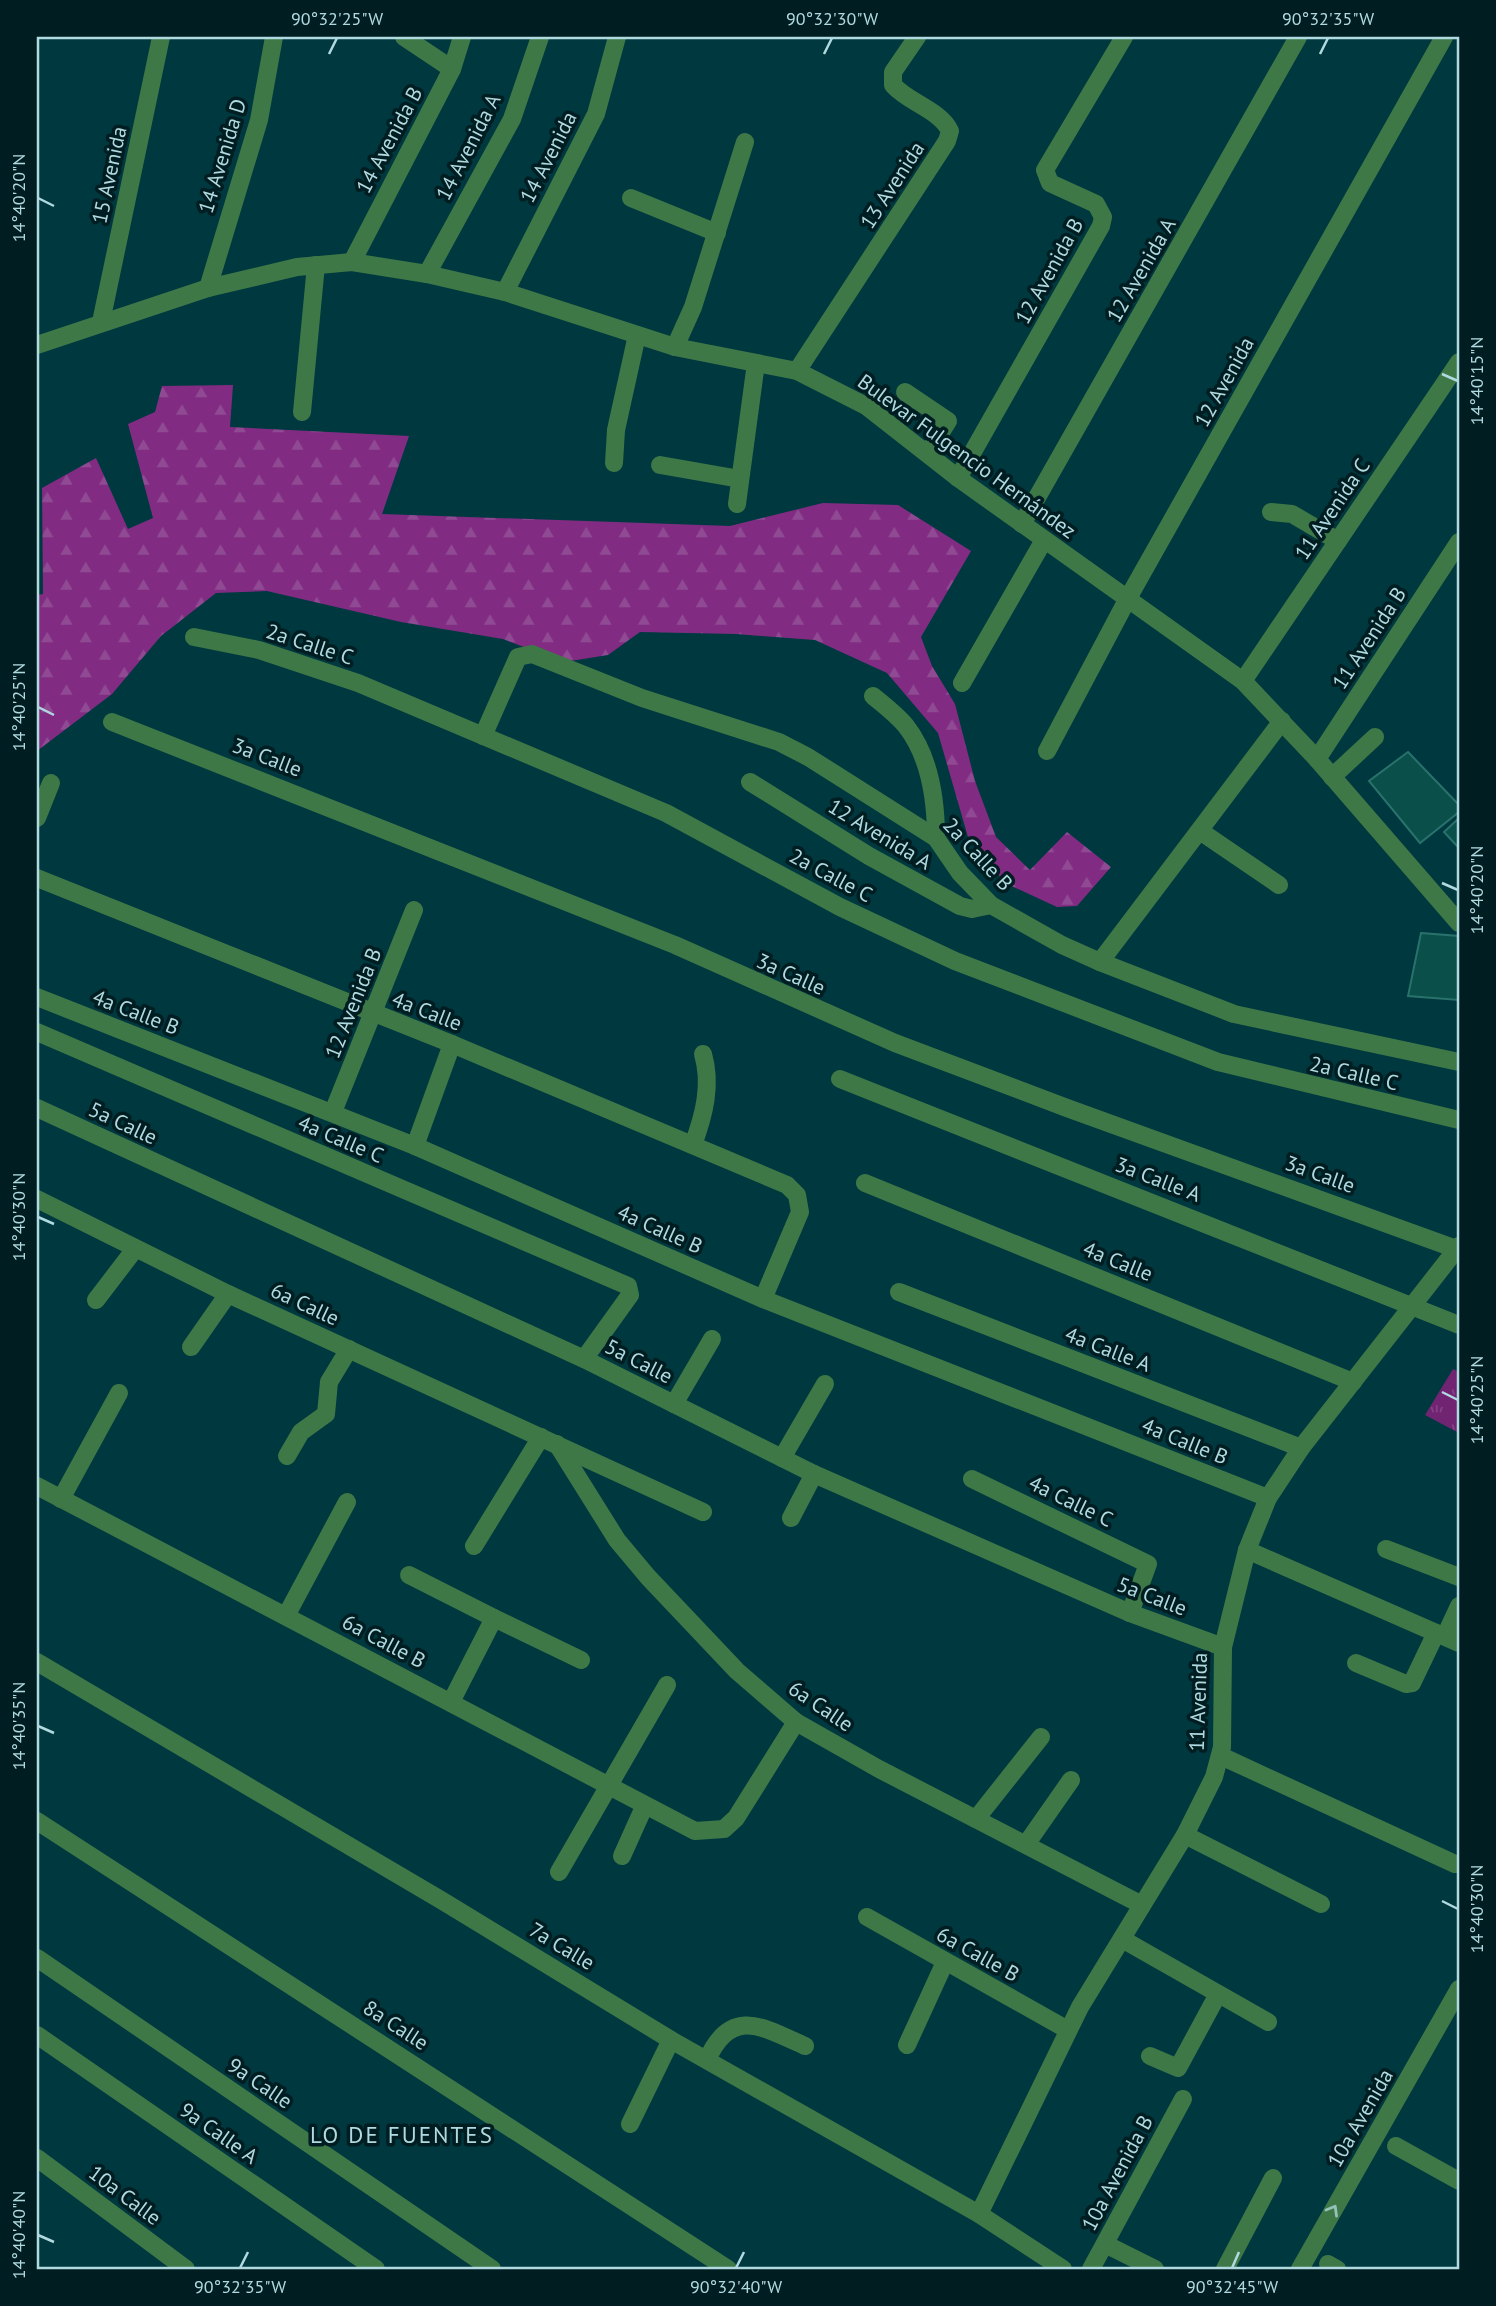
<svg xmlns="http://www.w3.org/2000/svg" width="1496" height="2306" font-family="'PT Sans',sans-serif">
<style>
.forest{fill:url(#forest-firs)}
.park{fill:url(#park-tufts)}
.building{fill:#0b4f4a;stroke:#29726c;stroke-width:2}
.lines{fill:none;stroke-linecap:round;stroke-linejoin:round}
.minor{stroke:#3e7847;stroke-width:18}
.oneway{stroke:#94c2ba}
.ticks{fill:none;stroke:#b0dae0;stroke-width:2.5}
.labels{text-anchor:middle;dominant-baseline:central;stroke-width:7;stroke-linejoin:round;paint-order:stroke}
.street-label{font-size:21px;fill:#b0dae0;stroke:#001d21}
.neighbourhood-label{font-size:23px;letter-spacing:2px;fill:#b0dae0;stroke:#001d21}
.neatline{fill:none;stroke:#b0dae0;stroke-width:2.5}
.ticks-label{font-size:18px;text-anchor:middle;fill:#b0dae0}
</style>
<defs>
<pattern id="forest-firs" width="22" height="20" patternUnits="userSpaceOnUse" patternTransform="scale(1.75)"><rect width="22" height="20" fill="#812c82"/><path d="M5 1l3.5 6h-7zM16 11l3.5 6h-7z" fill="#904a93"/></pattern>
<pattern id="park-tufts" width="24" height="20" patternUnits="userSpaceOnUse" patternTransform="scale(1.75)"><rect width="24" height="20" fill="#712471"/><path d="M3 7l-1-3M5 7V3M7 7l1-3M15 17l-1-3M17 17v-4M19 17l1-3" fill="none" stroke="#834385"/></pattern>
</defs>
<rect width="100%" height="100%" fill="#00383f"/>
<!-- forest -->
<polygon class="forest" points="233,385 230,427 409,436 382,514 730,526 823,503 898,505 971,551 921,637 932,666 955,704 975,781 996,837 1030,870 1067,832 1111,867 1077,906 1057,907 1005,883 968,837 938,733 887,673 815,640 736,634 640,632 608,655 564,662 503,639 401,622 267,591 216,593 161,636 112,694 37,751 37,595 43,594 42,488 96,458 128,529 153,518 128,424 155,412 162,386"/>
<!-- park -->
<polygon class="park" points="1453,1369 1459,1372 1459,1433 1425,1415"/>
<!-- building -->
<g class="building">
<polygon points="1408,752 1459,805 1459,812 1420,843 1369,781"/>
<polygon points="1459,818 1459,846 1458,847 1444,832"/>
<polygon points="1421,933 1459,936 1459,1000 1408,996"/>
</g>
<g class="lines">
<!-- minor -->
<g class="minor">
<polyline points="404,37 452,69"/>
<polyline points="631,198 717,233"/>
<polyline points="352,262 452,69 462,37"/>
<polyline points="427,274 512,119 540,37"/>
<polyline points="208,288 259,120 274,37"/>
<polyline points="505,292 596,114 617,37"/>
<polyline points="101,322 161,37"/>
<polyline points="37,345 208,288 297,267 352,262 427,274 505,292 675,347 797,371 866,406 958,478 1243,681 1317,759 1459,923"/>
<polyline points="675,347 693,307 745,142"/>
<path d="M797 371 947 141 950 131C940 110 909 103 893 85V72L917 37"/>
<polyline points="905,392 948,421 928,453"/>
<polyline points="302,412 316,265"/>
<polyline points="614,463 616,430 637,335"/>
<polyline points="660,465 740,479"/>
<polyline points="958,478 1101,226 1103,217 1096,204 1050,183 1045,170 1124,37"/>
<polyline points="737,504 756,363"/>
<polyline points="1271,512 1292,514 1338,541"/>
<polyline points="1022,524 1298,37"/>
<polyline points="194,637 259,650 358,683 666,813 840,907 955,961 1218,1062 1459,1120"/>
<polyline points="1243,681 1459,362"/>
<polyline points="962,683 1044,540"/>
<path d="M873 696C884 705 897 715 906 726 930 757 936 800 936 838"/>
<polyline points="112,722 675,945 895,1043 1067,1108 1459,1250"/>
<polyline points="483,736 518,657 532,654 642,698 779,742 808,757 936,838 960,873 991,905 1062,945 1100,962 1234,1014 1459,1062"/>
<polyline points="1047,751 1127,600 1444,37"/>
<polyline points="1317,759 1459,542"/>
<polyline points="1332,777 1375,737"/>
<polyline points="750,782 869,856 960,906 972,909 991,905"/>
<polyline points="37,818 51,783"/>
<polyline points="1200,831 1279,885"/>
<polyline points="37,878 452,1044 787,1185 797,1195 800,1212 763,1299"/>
<polyline points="1100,962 1282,721"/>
<polyline points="37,997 415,1146 763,1299 1268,1498"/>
<polyline points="37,1032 628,1286 630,1295 584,1359"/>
<polyline points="840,1079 1459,1325"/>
<polyline points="37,1108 584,1359 814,1474 1130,1613 1223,1647"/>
<polyline points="333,1112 414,910"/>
<path d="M693 1145C704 1115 712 1085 703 1054"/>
<polyline points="415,1146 452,1044"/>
<polyline points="865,1183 1353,1382"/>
<polyline points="37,1199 228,1294 703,1512"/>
<polyline points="899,1292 1301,1448"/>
<polyline points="96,1300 135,1249"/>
<polyline points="191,1347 228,1294"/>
<polyline points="674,1404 712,1339"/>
<polyline points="557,1444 617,1540 648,1577 737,1671 796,1722 879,1769 1142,1905"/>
<polyline points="287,1456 301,1432 326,1414 329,1382 349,1349"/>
<polyline points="782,1458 825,1384"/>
<polyline points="972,1479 1148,1564 1130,1613"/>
<polyline points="37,1486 695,1831 724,1829 736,1818 796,1722"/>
<polyline points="61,1499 119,1393"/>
<polyline points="791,1518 814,1474"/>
<polyline points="474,1546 541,1437"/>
<polyline points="1386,1549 1459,1577"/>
<polyline points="1247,1550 1459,1643"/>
<polyline points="409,1575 494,1618 451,1702"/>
<polyline points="286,1616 347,1502"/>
<polyline points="494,1618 581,1660"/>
<polyline points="1445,1636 1459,1606"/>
<polyline points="37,1662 441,1900 671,2040 979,2214 1063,2269"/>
<polyline points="1356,1663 1406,1684 1412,1683 1436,1633"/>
<polyline points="1221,1756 1455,1864"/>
<polyline points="976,1819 1041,1737"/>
<polyline points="37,1821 728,2269"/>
<polyline points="1185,1835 1321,1904"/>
<polyline points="1027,1843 1071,1780"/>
<polyline points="622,1856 644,1807"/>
<polyline points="559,1872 667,1685"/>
<polyline points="867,1917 1068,2030"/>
<polyline points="1122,1939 1268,2022"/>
<polyline points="37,1958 492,2269"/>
<polyline points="37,2035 376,2269"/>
<polyline points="907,2045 945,1962"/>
<polyline points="1150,2056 1178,2068 1218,1994"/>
<path d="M707 2060C731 2006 763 2027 805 2046"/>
<polyline points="630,2124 671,2040"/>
<polyline points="1396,2146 1459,2181"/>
<polyline points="37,2158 186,2269"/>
<polyline points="979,2214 1080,2007 1185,1835 1214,1777 1222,1747 1223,1647 1247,1550 1268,1498 1301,1448 1459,1246"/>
<polyline points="1105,2244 1155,2269"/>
<polyline points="1328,2264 1337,2269"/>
<polyline points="1091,2269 1183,2099"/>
<polyline points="1225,2269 1273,2178"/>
<polyline points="1300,2269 1459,1989"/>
</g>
</g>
<!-- one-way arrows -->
<defs><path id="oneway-chevron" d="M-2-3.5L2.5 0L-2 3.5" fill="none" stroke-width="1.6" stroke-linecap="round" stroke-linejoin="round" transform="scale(1.75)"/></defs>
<use class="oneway" href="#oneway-chevron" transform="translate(1333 2210) rotate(-60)"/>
<!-- ticks -->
<path class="ticks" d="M329 54 337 38M824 54 832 38M1320 54 1328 38M38 198 54 206M1442 374 1458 381M38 707 54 715M1442 883 1458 890M38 1217 54 1224M1442 1392 1458 1400M38 1726 54 1733M1442 1901 1458 1909M38 2235 54 2242M240 2268 248 2252M736 2268 744 2252M1232 2268 1239 2252"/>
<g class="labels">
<!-- street labels -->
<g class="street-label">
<text transform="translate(389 140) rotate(-62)">14 Avenida B</text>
<text transform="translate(468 147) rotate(-63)">14 Avenida A</text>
<text transform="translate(222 156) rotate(-73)">14 Avenida D</text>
<text transform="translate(548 157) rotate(-63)">14 Avenida</text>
<text transform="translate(109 175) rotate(-78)">15 Avenida</text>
<text transform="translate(892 185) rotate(-57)">13 Avenida</text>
<text transform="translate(1141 270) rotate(-60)">12 Avenida A</text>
<text transform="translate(1049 271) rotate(-61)">12 Avenida B</text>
<text transform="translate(1224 382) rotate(-61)">12 Avenida</text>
<text transform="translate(967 456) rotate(36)">Bulevar Fulgencio Hernández</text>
<text transform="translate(1332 509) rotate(-56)">11 Avenida C</text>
<text transform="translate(1369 638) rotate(-57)">11 Avenida B</text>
<text transform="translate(310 644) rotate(18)">2a Calle C</text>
<text transform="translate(267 757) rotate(21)">3a Calle</text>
<text transform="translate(880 834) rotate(31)">12 Avenida A</text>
<text transform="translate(978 854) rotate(47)">2a Calle B</text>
<text transform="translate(831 875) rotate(28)">2a Calle C</text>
<text transform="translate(791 974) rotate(24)">3a Calle</text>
<text transform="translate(353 1003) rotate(-68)">12 Avenida B</text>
<text transform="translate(427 1011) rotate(21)">4a Calle</text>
<text transform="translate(136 1012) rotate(21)">4a Calle B</text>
<text transform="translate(1354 1073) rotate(13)">2a Calle C</text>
<text transform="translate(123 1123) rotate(25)">5a Calle</text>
<text transform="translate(341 1139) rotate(23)">4a Calle C</text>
<text transform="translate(1320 1174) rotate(20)">3a Calle</text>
<text transform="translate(1158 1179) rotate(21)">3a Calle A</text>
<text transform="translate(660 1229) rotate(24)">4a Calle B</text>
<text transform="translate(1118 1261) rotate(22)">4a Calle</text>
<text transform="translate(305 1304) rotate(25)">6a Calle</text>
<text transform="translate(1108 1349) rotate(21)">4a Calle A</text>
<text transform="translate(639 1361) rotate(27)">5a Calle</text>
<text transform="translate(1185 1441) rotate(22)">4a Calle B</text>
<text transform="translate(1071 1501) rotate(26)">4a Calle C</text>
<text transform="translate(1152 1596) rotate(21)">5a Calle</text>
<text transform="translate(384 1641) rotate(28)">6a Calle B</text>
<text transform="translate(1198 1702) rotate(-88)">11 Avenida</text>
<text transform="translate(821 1706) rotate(34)">6a Calle</text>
<text transform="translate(562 1946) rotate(31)">7a Calle</text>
<text transform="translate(978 1954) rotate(29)">6a Calle B</text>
<text transform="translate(396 2025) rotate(33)">8a Calle</text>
<text transform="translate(260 2083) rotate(34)">9a Calle</text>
<text transform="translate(1360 2118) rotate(-60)">10a Avenida</text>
<text transform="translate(219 2133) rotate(35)">9a Calle A</text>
<text transform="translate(1117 2173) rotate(-62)">10a Avenida B</text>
<text transform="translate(125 2195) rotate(37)">10a Calle</text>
</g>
<!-- neighbourhood labels -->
<g class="neighbourhood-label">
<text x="402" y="2134">LO DE FUENTES</text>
</g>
</g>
<!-- border -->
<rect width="1496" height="2306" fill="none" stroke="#001d21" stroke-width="77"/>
<rect x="38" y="38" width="1420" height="2230" class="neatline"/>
<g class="ticks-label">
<text x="337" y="25">90°32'25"W</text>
<text x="832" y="25">90°32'30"W</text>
<text x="1328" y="25">90°32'35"W</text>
<text transform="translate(19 198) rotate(-90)" y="6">14°40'20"N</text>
<text transform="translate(1477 381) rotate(-90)" y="6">14°40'15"N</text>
<text transform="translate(19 707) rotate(-90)" y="6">14°40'25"N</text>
<text transform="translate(1477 890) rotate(-90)" y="6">14°40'20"N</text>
<text transform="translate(19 1217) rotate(-90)" y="6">14°40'30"N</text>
<text transform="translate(1477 1400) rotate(-90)" y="6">14°40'25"N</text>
<text transform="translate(19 1726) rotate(-90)" y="6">14°40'35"N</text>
<text transform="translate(1477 1909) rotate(-90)" y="6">14°40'30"N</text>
<text transform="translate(19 2235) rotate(-90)" y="6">14°40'40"N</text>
<text x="240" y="2293">90°32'35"W</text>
<text x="736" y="2293">90°32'40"W</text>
<text x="1232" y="2293">90°32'45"W</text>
</g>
</svg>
